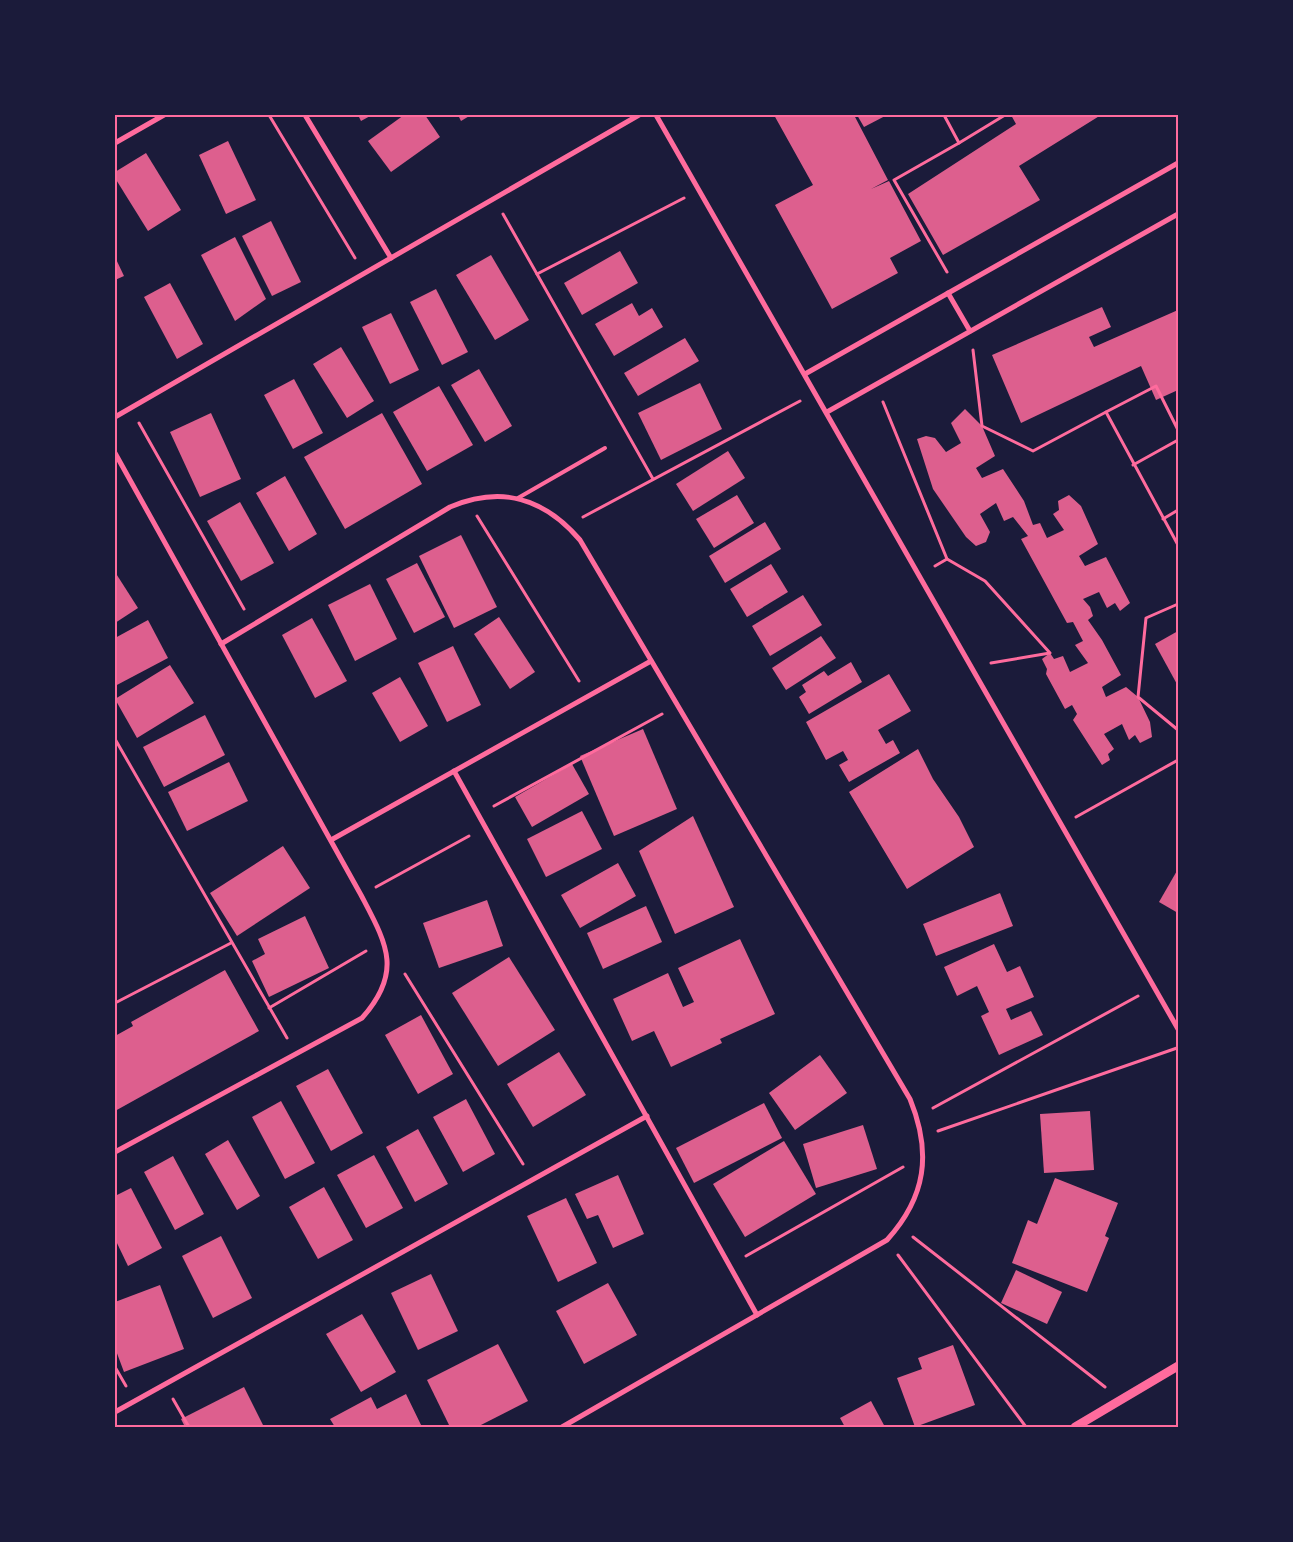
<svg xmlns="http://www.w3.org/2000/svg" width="1293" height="1542" font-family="'Fira Sans',sans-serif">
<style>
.building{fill:#dd5f8e}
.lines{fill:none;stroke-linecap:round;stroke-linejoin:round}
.path{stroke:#ff6b9d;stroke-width:3}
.service{stroke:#ff6b9d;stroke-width:4}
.minor{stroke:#ff6b9d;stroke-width:5}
.tertiary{stroke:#ff6b9d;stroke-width:9}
.neatline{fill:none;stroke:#ff6b9d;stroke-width:2}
</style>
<rect width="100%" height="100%" fill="#1b1b3a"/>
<!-- building -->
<g class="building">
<polygon points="358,115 372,115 361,121"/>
<polygon points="404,115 425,115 440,137 391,172 368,141"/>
<polygon points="458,115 471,115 461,121"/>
<polygon points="774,115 854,115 888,180 871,189 889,181 921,241 890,258 898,273 832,309 775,205 813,185"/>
<polygon points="857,115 887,115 864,127"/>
<polygon points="1011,115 1101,115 1019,166 1040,200 943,255 908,194 1016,124"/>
<polygon points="228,141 256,200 226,214 199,155"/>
<polygon points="146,153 181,210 148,231 115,178 115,172"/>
<polygon points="271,221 301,282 272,296 242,236"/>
<polygon points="235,237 266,299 235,321 201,255"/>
<polygon points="620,251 638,283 582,315 564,283"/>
<polygon points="491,255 529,320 495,340 456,275"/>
<polygon points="115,257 124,276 115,280"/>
<polygon points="170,283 203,344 177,359 144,297"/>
<polygon points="436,289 468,352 442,365 410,302"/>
<polygon points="632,303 639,316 652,308 663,327 614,356 595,324"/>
<polygon points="1102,307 1111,327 1089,337 1094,347 1178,310 1178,390 1156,400 1141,366 1021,423 992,355"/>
<polygon points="391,313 419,370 390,384 362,327"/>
<polygon points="685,338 699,361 638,396 624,373"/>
<polygon points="341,347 374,401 347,418 313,364"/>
<polygon points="479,369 512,426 485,442 451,385"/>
<polygon points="294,379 323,433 293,449 264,395"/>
<polygon points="700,383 722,429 661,460 638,413"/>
<polygon points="439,386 473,445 427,471 393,412"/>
<polygon points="965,409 982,426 995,456 976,468 982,478 1003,469 1024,501 1033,525 1040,523 1047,538 1064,530 1053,514 1059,510 1058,501 1069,495 1081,506 1098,544 1079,556 1085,566 1106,557 1130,603 1120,611 1115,603 1107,608 1099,592 1083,599 1090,607 1093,616 1088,620 1102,640 1121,675 1102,687 1106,697 1126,687 1138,697 1150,722 1152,737 1140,743 1135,735 1129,740 1122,724 1104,734 1114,749 1108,754 1110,760 1102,765 1073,720 1077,714 1072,705 1065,709 1046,674 1047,669 1042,659 1050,653 1054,659 1063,656 1070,672 1088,663 1075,645 1083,641 1073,622 1067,623 1021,539 1028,536 1013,517 1004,521 996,503 980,514 990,532 986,542 976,546 966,537 933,489 917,439 926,436 935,438 946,452 961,443 951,423"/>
<polygon points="211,413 241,479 200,497 170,432"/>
<polygon points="382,413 422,484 345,529 304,457"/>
<polygon points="728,451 745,478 693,511 676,484"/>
<polygon points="285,476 317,534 289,551 256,493"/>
<polygon points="737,495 754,523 714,548 696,519"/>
<polygon points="240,502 274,563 241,581 207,521"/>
<polygon points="765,522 781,549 725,583 709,556"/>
<polygon points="461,535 497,607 454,628 419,556"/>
<polygon points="417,563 445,617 414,633 386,579"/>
<polygon points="771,564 788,592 747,617 730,589"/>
<polygon points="115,572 138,608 115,623"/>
<polygon points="370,584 397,639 355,661 328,605"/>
<polygon points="803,595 822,625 770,656 752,626"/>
<polygon points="499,617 535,672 510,689 474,634"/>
<polygon points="312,618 347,681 315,698 282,635"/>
<polygon points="148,620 168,658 115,686 115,638"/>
<polygon points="1178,631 1178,686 1155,644"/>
<polygon points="821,636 836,658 786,690 772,668"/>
<polygon points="453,646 481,705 447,722 418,663"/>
<polygon points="851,662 862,682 809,714 799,697 806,692 802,685 824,671 828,676"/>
<polygon points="170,665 194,703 137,738 115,699"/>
<polygon points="889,674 911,711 878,730 886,744 893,740 900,753 849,782 839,765 848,760 843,751 826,760 806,722"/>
<polygon points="400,677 428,726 400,742 372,693"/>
<polygon points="205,715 225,755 164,787 143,747"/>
<polygon points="643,729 677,809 614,836 580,756"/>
<polygon points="918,749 933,779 959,817 974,847 907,889 849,792"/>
<polygon points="229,762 248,801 187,831 168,792"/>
<polygon points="572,764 589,794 532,827 515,797"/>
<polygon points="582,811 602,849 546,877 527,839"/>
<polygon points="693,816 734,907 675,934 639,851"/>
<polygon points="283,846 310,888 237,936 210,893"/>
<polygon points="618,863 636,896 580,928 561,895"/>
<polygon points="1178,869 1178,913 1159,902"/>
<polygon points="1000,893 1013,926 936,956 923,924"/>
<polygon points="487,900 503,946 439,968 423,923"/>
<polygon points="646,906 662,942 603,969 587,933"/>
<polygon points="305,916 329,968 269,997 252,961 265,954 258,939"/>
<polygon points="740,939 775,1014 720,1039 722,1043 671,1067 654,1031 632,1041 613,999 668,973 683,1007 694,1002 678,968"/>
<polygon points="994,944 1007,972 1020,966 1034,997 1006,1009 1011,1020 1031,1011 1043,1035 999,1055 981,1016 989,1012 977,986 957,996 944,967"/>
<polygon points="509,957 555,1030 498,1066 452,993"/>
<polygon points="225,970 259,1031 115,1111 115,1036 133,1026 131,1022"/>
<polygon points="421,1015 453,1074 418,1094 385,1035"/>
<polygon points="559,1052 586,1095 533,1127 507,1084"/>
<polygon points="820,1055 847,1093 795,1130 769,1093"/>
<polygon points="328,1069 363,1133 331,1151 296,1086"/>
<polygon points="466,1099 495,1154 463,1172 433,1117"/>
<polygon points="281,1101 315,1163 285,1179 252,1117"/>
<polygon points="764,1103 782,1138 694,1183 676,1148"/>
<polygon points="1090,1111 1094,1170 1044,1173 1040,1114"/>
<polygon points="863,1125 877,1169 816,1188 803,1144"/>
<polygon points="418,1129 448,1184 415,1202 386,1147"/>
<polygon points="228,1140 260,1196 237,1210 205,1154"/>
<polygon points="784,1141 816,1194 745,1237 713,1184"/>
<polygon points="374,1155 403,1208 366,1228 337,1175"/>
<polygon points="173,1156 204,1214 175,1230 144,1172"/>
<polygon points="618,1175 644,1234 613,1248 598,1215 587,1219 575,1194"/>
<polygon points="1055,1178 1118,1203 1105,1236 1109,1238 1087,1292 1012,1263 1028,1220 1037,1224"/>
<polygon points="324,1187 353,1240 318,1259 289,1207"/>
<polygon points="131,1188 162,1248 128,1266 115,1239 115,1196"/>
<polygon points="566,1198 597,1263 558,1282 527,1216"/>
<polygon points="221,1236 252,1298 213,1318 182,1256"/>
<polygon points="1016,1270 1062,1292 1047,1324 1001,1303"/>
<polygon points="431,1274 458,1331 418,1350 391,1293"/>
<polygon points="608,1283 637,1335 584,1364 556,1311"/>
<polygon points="160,1285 184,1349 124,1372 115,1348 115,1302"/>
<polygon points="362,1314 396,1372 361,1392 326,1334"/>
<polygon points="498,1344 528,1401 477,1427 450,1427 427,1380"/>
<polygon points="953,1345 975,1405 915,1427 897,1378 922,1369 918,1358"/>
<polygon points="244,1387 264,1427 185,1427 181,1419"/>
<polygon points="406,1394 422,1427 335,1427 330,1419 371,1397 377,1409"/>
<polygon points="871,1401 885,1427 845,1427 840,1418"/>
</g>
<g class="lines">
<!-- path -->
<g class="path">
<polyline points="269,115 355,258"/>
<polyline points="944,115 959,143 1005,115"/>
<polyline points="503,214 653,479"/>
<polyline points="947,272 894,180 959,143"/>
<polyline points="537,274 684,198"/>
<polyline points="973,350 982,426 1033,451 1106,412"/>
<polyline points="883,402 947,559"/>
<polyline points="139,423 244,609"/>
<polyline points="1178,430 1156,386 1106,412 1178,545"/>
<polyline points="1133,465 1178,440"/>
<polyline points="477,516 579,681"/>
<polyline points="583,517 800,401"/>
<polyline points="1163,519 1178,510"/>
<polyline points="935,566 947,559 985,581 1050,653 991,663"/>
<polyline points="1178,604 1146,618 1138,697 1178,730"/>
<polyline points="115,739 287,1038"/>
<polyline points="494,806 662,714"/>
<polyline points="1076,817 1178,760"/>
<polyline points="376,887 469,836"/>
<polyline points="405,974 523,1164"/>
<polyline points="115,1003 231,943"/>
<polyline points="269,1008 366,951"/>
<polyline points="933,1108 1138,996"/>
<polyline points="938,1131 1177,1048"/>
<polyline points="913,1237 1105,1387"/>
<polyline points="898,1255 1026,1427"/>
<polyline points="746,1256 903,1167"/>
<polyline points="115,1367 126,1386"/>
<polyline points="173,1399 189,1427"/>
</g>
<!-- service -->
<polyline class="service" points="518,498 605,448"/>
<!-- minor -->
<g class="minor">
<polyline points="305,115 391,258"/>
<polyline points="656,115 1178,1029"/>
<polyline points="115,143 164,115"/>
<polyline points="948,293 970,331"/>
<polyline points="805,374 1178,163"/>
<polyline points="827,412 1178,214"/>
<polyline points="115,417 639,115"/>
<path d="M115 453 361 895C386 943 404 971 362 1018L115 1152"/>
<path d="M221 644 450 507C502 485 544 498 580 540L910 1099C932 1153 926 1197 887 1240L562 1427"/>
<polyline points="454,771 757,1315"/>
<polyline points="331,840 651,661"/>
<polyline points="115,1412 647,1116"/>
</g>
<!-- tertiary -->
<polyline class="tertiary" points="1075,1427 1178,1366"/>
</g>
<!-- border -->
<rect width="1293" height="1542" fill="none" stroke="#1b1b3a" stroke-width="232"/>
<rect x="116" y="116" width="1061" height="1310" class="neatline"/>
</svg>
